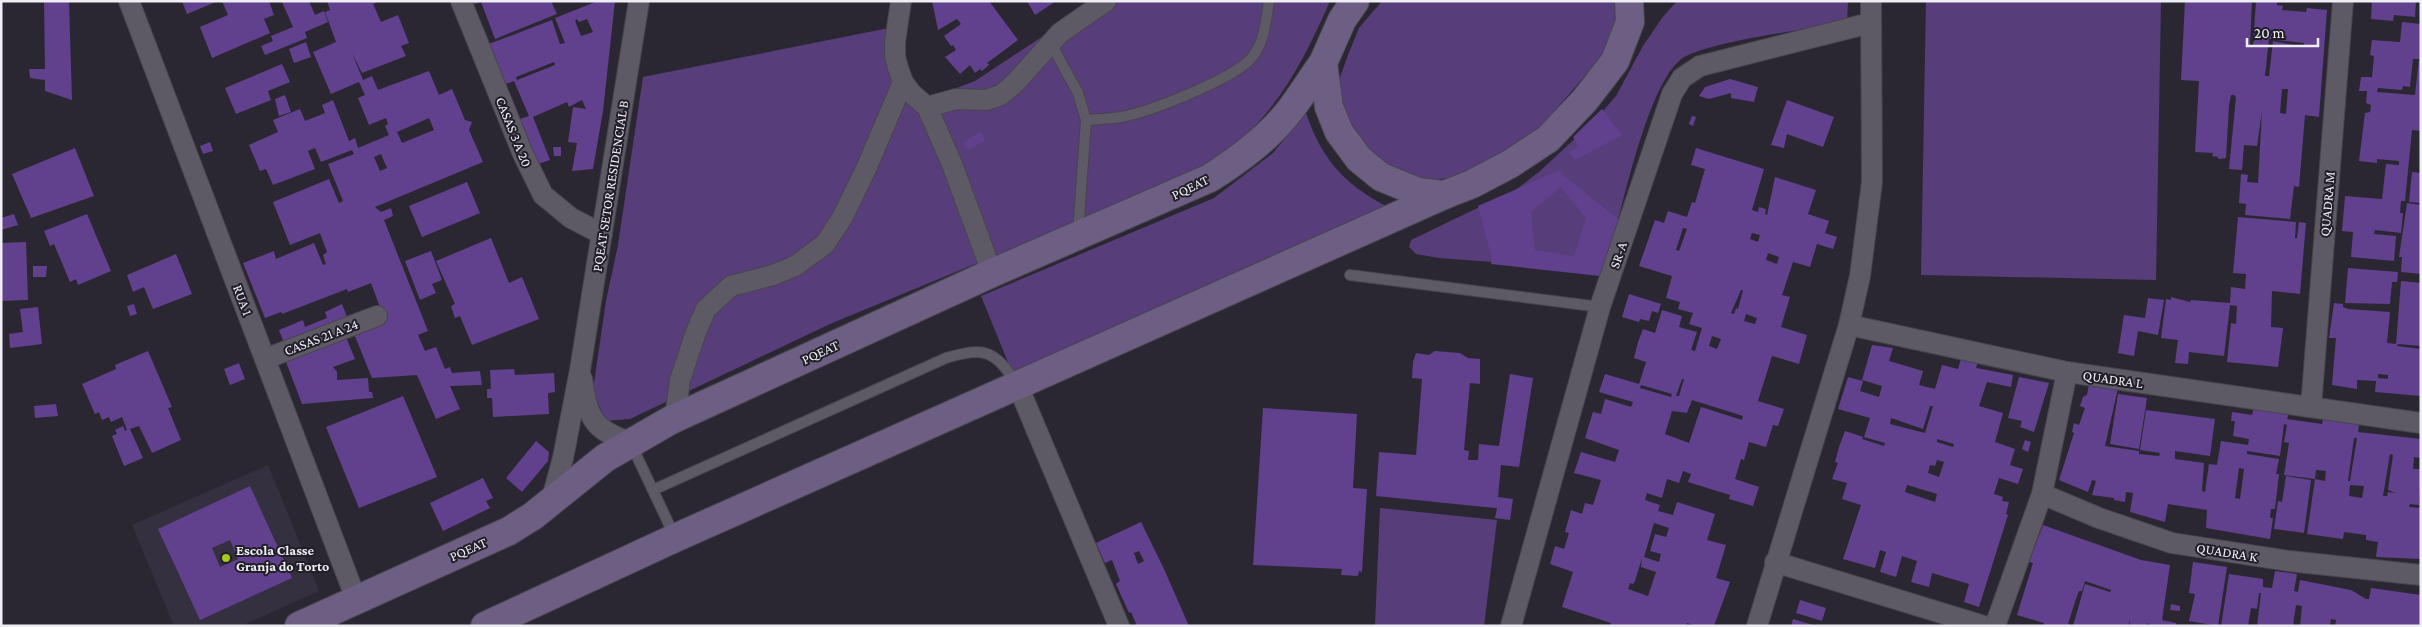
<svg xmlns="http://www.w3.org/2000/svg" width="2422" height="627" font-family="'Crimson Pro',serif">
<style>
.built{fill:#353040}
.green{fill:#573e7a}
.building{fill:#61408e;fill-rule:evenodd}
.lines{fill:none;stroke-linecap:round;stroke-linejoin:round}
.lane-casing{stroke:#48454e;stroke-width:12}
.street-casing{stroke:#48454e;stroke-width:22}
.secondary-casing{stroke:#48454e;stroke-width:30}
.lane{stroke:#5d5965;stroke-width:10}
.street{stroke:#5d5965;stroke-width:20}
.secondary{stroke:#6d5f83;stroke-width:28}
.poi-dot{fill:#a7c820;stroke:#211e28;stroke-width:2}
.labels{text-anchor:middle;dominant-baseline:central;stroke-width:4;stroke-linejoin:round;paint-order:stroke}
.street-label{font-size:14px;fill:#f0eef5;stroke:#211e28}
.poi-label{font-size:14px;font-weight:bold;fill:#f0eef5;stroke:#211e28;text-anchor:start}
</style>
<rect width="100%" height="100%" fill="#2b2732"/>
<!-- built -->
<polygon class="built" points="268,465 319,591 241,626 174,626 132,525"/>
<!-- green -->
<g class="green">
<path d="M1096 1H1330C1309 49 1286 96 1248 133 1233 147 1216 159 1200 171L830 324 630 419 605 421 593 390 606 301 618 245 643 77 904 25 906 81 925 100 975 81Z"/>
<polygon points="1382,1 1618,1 1615,22 1602,56 1545,122 1512,149 1481,167 1451,178 1425,180 1376,161 1351,133 1341,110 1338,83 1348,55 1359,28"/>
<path d="M1677 1H1848L1847 23C1814 28 1702 42 1680 60 1647 88 1623 204 1611 248L1600 270 1439 258 1416 254 1409 247 1411 240 1517 189 1540 171 1595 120 1616 96 1643 46 1662 18Z"/>
<polygon points="1926,1 2161,1 2156,280 1921,275"/>
<path d="M1306 113C1323 163 1348 188 1396 211L1012 372 981 296 1214 198 1273 153Z"/>
<polygon points="1380,508 1497,520 1484,626 1375,626"/>
</g>
<!-- building -->
<g class="building">
<polygon points="44,1 69,1 72,100 45,91 45,80 30,78 29,69 45,69"/>
<polygon points="182,1 218,1 187,14"/>
<polygon points="222,1 269,1 274,15 264,19 270,33 212,58 200,27 228,15"/>
<polygon points="285,1 309,1 315,15 324,11 328,22 305,32 307,38 265,55 261,46 273,41 271,36 293,27 282,2"/>
<path d="M327 1H380L373 4 381 22 398 15 409 43 401 46 406 56 362 73 352 53 363 80 372 76 378 90 429 71 439 95 452 89 465 120 472 122 469 130 483 162 375 207 381 212 391 208 393 216 384 220 428 331 418 335 425 351 436 347 445 369 450 367 452 373 480 371 482 385 450 386 460 409 436 419 417 375 372 378 354 334 346 337 355 359 333 367 337 372V380L368 378 369 392H372L373 398 302 404 286 362 290 359 279 330 303 320 305 327 327 318 325 312 342 304 348 319 380 307 371 283 348 292 347 289 282 314 281 312 265 318 243 263 274 251 276 259 314 243 323 265 326 264 323 255 327 252 320 233 290 245 273 202 329 179 339 203 343 201 328 164 354 154 352 150 321 162 315 148 308 151 315 169 273 185 266 169 260 171 249 145 278 132 273 120 300 109 305 121 325 113 322 105 333 100 349 141 355 138 358 148 389 135 385 126 388 124 386 118 369 125 358 98 365 95 359 82 331 94 313 52 336 42 325 12 330 10ZM429 118 434 130 402 143 397 132ZM381 154 387 168 380 171 374 157Z"/>
<polygon points="467,1 551,1 557,14 495,39 481,2 469,6"/>
<path d="M598 1H615L603 111 593 169 572 171 577 143 568 142 573 107 586 109 582 100 569 107 567 102 533 117 550 160 538 164 520 119 529 116 514 81 503 85 486 45 552 20 560 44 565 43 555 18ZM577 19 579 22 587 19 593 32 581 36 575 21ZM554 62 555 65 517 80 516 77Z"/>
<polygon points="932,1 989,1 1018,40 987,63 989,65 982,71 980,69 975,73 970,65 960,74 945,57 956,50 953,45 951,46 944,36 961,24 957,19 938,30"/>
<polygon points="1027,1 1056,1 1035,15"/>
<path d="M2185 1H2252L2250 45H2253L2256 1H2277V5L2283 6 2282 10 2306 12 2307 8 2327 10 2319 117 2305 115 2299 187 2294 186 2290 219 2245 215 2246 204 2239 203 2241 174 2248 175 2247 182 2258 183 2262 111 2257 146 2244 145 2242 170 2229 169 2236 97 2234 95H2231L2229 105 2226 158 2218 159V157L2212 156 2213 153 2195 152 2199 81 2181 80ZM2269 39 2304 43 2303 47 2273 41 2269 76H2265ZM2282 89H2288L2286 114 2280 113Z"/>
<polygon points="2372,1 2416,1 2415,17 2394,15 2393,21 2371,19"/>
<path d="M2402 22 2421 24V131L2412 130 2405 201H2401L2400 213H2403L2401 233 2375 230 2374 234 2396 236 2394 261 2351 257 2353 232 2342 231 2345 196 2382 199 2386 164 2399 165V161L2377 159V163L2359 161 2365 113 2370 112 2371 105 2366 103 2367 91H2359L2361 77H2372L2374 56 2370 55 2372 40 2400 42ZM2413 59H2419L2415 95 2377 92 2378 88 2402 90 2403 86 2410 87Z"/>
<polygon points="306,42 311,57 294,63 289,49"/>
<polygon points="282,64 290,82 268,91 271,100 236,114 225,88"/>
<polygon points="1730,79 1758,87 1754,102 1731,98 1731,93 1709,99 1699,96 1705,87"/>
<polygon points="285,95 291,112 279,116 275,99"/>
<polygon points="1787,100 1834,117 1823,147 1787,134 1784,148 1771,145"/>
<polygon points="1602,109 1622,135 1575,160 1569,152 1579,146 1573,137"/>
<polygon points="1692,116 1696,117 1693,126 1689,124"/>
<polygon points="981,131 985,140 968,150 963,143"/>
<polygon points="210,142 213,151 203,154 200,146"/>
<polygon points="553,147 561,147 561,156 554,156"/>
<polygon points="75,148 94,196 31,218 12,174"/>
<path d="M1696 148 1764 169 1752 210 1758 212 1759 207 1766 209 1765 214 1767 215 1775 177 1816 190 1808 214 1829 221 1825 233 1837 237 1833 249 1817 244 1810 267 1793 262 1782 295 1790 297 1781 327 1807 335 1799 364 1772 356 1758 401 1784 409 1778 426 1773 425 1766 447 1749 442 1744 460 1741 459 1735 479 1759 487 1753 506 1729 499 1730 495 1688 482 1691 474 1683 471 1679 483 1667 479 1662 498 1647 493 1645 500 1660 505 1658 511 1673 515 1677 502 1715 514 1707 540 1726 545 1716 578 1730 582 1714 626H1696L1687 623 1686 626H1610L1611 623 1562 607 1573 572 1550 564 1555 546 1564 549 1569 533 1565 532 1571 510 1582 514 1585 503 1593 505 1601 480 1574 473 1581 452 1615 462 1619 450 1585 438 1593 412 1601 414 1605 399 1631 407 1633 402 1599 392 1605 374 1639 384 1646 362 1634 358 1638 342 1643 329 1655 333 1662 310 1682 316 1679 327 1697 332 1691 350 1695 351 1702 328 1689 324 1693 313 1678 309 1680 302 1666 298 1672 276 1639 266 1655 220 1664 223 1668 211 1687 217 1692 202 1695 203 1705 169 1691 165ZM1683 228 1687 229 1679 251 1676 250ZM1752 233 1760 235 1758 242 1750 239ZM1768 253 1779 257 1777 264 1766 260ZM1741 290H1743L1738 309 1736 308 1734 314 1731 313ZM1746 314 1757 318 1755 324 1744 321ZM1712 336 1721 339 1717 349 1709 346ZM1682 379H1684L1679 396H1676ZM1641 385 1672 394 1671 397 1640 388ZM1692 400 1743 416 1742 420 1701 407 1689 443 1665 434 1672 411 1687 413ZM1654 523 1669 528 1666 537 1655 534 1650 551 1661 554 1659 562 1644 557ZM1642 558 1641 567 1656 572 1648 596 1628 589 1630 583 1633 584 1635 581Z"/>
<path d="M1560 170 1562 174 1619 220 1600 276 1491 264 1492 259 1478 206ZM1561 187 1586 218 1574 256 1535 250 1531 212Z"/>
<polygon points="2412,172 2421,173 2421,203 2409,202"/>
<polygon points="467,182 480,213 422,237 409,206"/>
<polygon points="2407,203 2421,205 2421,274 2401,272 2402,257 2399,257"/>
<polygon points="14,214 18,225 1,230 1,218"/>
<polygon points="87,214 111,271 78,285 76,279 70,282 54,244 50,246 44,231"/>
<polygon points="2238,217 2296,222 2295,238 2297,238 2299,222 2306,223 2300,294 2272,291 2271,327 2283,328 2278,367 2227,362 2231,323 2236,324 2237,306 2230,305 2224,356 2189,352 2188,364 2175,363 2178,340 2161,338 2166,299 2171,300 2171,297 2190,302 2191,300 2230,303 2231,287 2245,289 2246,274 2233,273"/>
<polygon points="491,238 509,283 522,277 539,319 472,345 460,316 455,318 451,306 455,304 436,261"/>
<polygon points="26,242 28,300 1,301 1,243"/>
<polygon points="431,251 442,280 432,284 436,293 420,300 405,261"/>
<polygon points="176,254 192,294 153,309 144,287 133,292 127,275"/>
<polygon points="33,266 47,266 46,277 33,277"/>
<polygon points="2348,268 2398,272 2397,282 2392,282 2390,304 2345,303"/>
<path d="M2401 281 2421 283V346L2398 344 2397 346 2421 349V396L2375 392 2376 381 2357 380V389L2332 385 2336 338H2329L2334 303 2343 304V307L2348 309 2390 312 2387 343 2396 344ZM2378 374 2388 375V379L2378 378Z"/>
<polygon points="1629,294 1661,304 1658,313 1652,311 1649,321 1640,319 1639,322 1622,317"/>
<polygon points="2148,298 2164,300 2158,335 2138,331 2134,356 2118,353 2124,315 2145,318"/>
<polygon points="134,304 137,314 130,316 127,306"/>
<polygon points="38,307 42,344 10,348 9,334 23,332 20,309"/>
<path d="M1872 345 1893 348 1889 361 1923 371 1919 385 1935 389 1942 365 1958 369 1961 359 1978 362 1976 368 2013 375 2011 387 1987 382 1979 406 2003 413 1995 442 2015 449 2010 465 2023 469 2018 484 1999 478 1994 494 2003 497 2002 501 2009 502 2006 514 2008 515 1979 607 1964 602 1969 584 1932 573 1929 587 1911 582 1917 561 1902 556 1896 577 1880 572 1886 552 1880 550 1875 568 1843 559 1861 505 1842 499 1847 483 1832 479 1838 463 1835 462 1839 447 1845 431 1863 437 1862 439 1884 446 1885 443 1864 437 1870 418 1838 409 1848 377 1863 381 1860 391 1879 397 1882 386 1862 380ZM1930 406H1933L1925 433 1890 424 1891 418 1923 429ZM1937 439 1954 444 1953 447 1937 442ZM1937 460 1944 462 1939 477 1928 473 1930 465 1935 466ZM1907 485 1937 494 1935 502 1905 492Z"/>
<polygon points="148,351 172,407 168,408 181,440 152,453 139,426 130,429 143,458 124,466 112,436 117,434 115,430 123,426 125,431 127,430 122,417 111,422 109,417 102,420 99,412 95,414 82,384 116,369 115,365"/>
<polygon points="1435,351 1460,353 1468,358 1480,359 1480,384 1470,383 1464,450 1469,451 1468,460 1478,460 1479,444 1499,446 1510,374 1533,378 1519,467 1501,465 1498,497 1513,499 1510,520 1495,518 1497,508 1495,508 1376,496 1379,452 1416,455 1422,379 1412,378 1413,362 1416,353 1429,355"/>
<polygon points="239,363 245,379 230,385 224,369"/>
<polygon points="514,369 515,375 554,373 555,392 548,393 549,414 493,417 492,398 487,398 487,389 491,389 490,370"/>
<polygon points="2019,377 2049,383 2034,432 2020,427 2022,421 2008,418"/>
<path d="M2089 384 2118 388 2105 446 2139 451V454L2159 456 2160 453 2140 450 2146 410 2215 419 2210 456 2175 451V459L2204 463 2202 491 2205 492 2209 464 2217 465 2221 441 2248 445 2249 439 2233 436 2235 421H2231L2232 412 2252 415 2254 407 2289 413 2287 419 2322 424 2323 419 2359 424 2358 432 2421 439V458L2414 457 2413 469H2421L2419 505 2410 504 2409 507 2421 508V559L2376 557 2378 542 2366 540V535L2344 532 2343 539 2307 534 2315 479 2325 481 2326 471 2316 470 2315 479 2284 475 2289 443 2284 442 2287 425 2284 424 2280 456 2247 451V454L2279 459 2276 474H2279L2275 509H2271L2270 518H2273L2270 539 2206 528 2207 510 2168 504 2165 522 2130 512 2133 493 2126 492 2125 502 2114 500V498L2092 495 2096 481 2092 480 2088 492 2059 480 2074 433 2072 432 2074 423 2079 425 2085 408 2080 406 2083 397 2087 395ZM2354 438H2357L2350 481H2348ZM2390 454 2393 455 2388 490 2396 493 2388 492 2387 496H2383ZM2239 468 2244 469 2240 499 2235 498ZM2350 485 2364 486 2362 498 2349 496Z"/>
<polygon points="2118,394 2147,398 2139,449 2110,444"/>
<polygon points="403,396 437,477 359,508 326,427"/>
<polygon points="56,404 58,416 35,418 34,406"/>
<polygon points="1263,408 1357,414 1353,488 1367,489 1362,572 1359,571 1358,576 1341,575 1342,569 1253,565"/>
<polygon points="2025,440 2031,442 2028,452 2022,449"/>
<polygon points="536,441 549,452 548,461 522,492 506,478"/>
<polygon points="2286,476 2311,480 2304,533 2274,529 2278,501 2282,502"/>
<polygon points="483,478 493,498 486,501 490,508 443,531 430,503"/>
<path d="M250 486 292 578 200 620 158 529ZM230 540 238 559 220 567 212 548Z"/>
<path d="M1141 522 1164 569 1189 626H1137L1131 612 1129 613 1116 584 1120 581 1112 560 1105 563 1096 543ZM1139 551 1144 561 1138 564 1134 553Z"/>
<polygon points="2043,525 2141,560 2170,565 2162,620 2176,623 2176,626 2152,626 2147,623 2146,626 2129,626 2130,619 2128,626 2073,626 2085,584 2110,592 2111,590 2085,581 2082,591 2079,591 2076,599 2068,624 2073,626 2043,626 2044,623 2017,615 2033,563 2029,562"/>
<polygon points="2193,562 2227,567 2218,626 2189,621 2195,594 2189,593"/>
<polygon points="2275,571 2297,574 2294,591 2298,592 2300,580 2351,590 2366,599 2369,599 2371,588 2421,595 2421,626 2335,626 2336,620 2331,619 2330,626 2300,626 2302,606 2296,605 2293,626 2257,626 2261,593 2259,593 2257,609 2251,608 2248,626 2221,626 2229,574 2263,579 2263,587 2272,588"/>
<polygon points="1800,600 1826,608 1822,621 1796,613"/>
<polygon points="2171,604 2180,606 2180,611 2170,610"/>
<polygon points="1793,619 1813,625 1813,626 1791,626"/>
</g>
<g class="lines">
<defs>
<g id="lane">
<polyline points="1050,42 1078,93 1086,120 1078,233"/>
<path d="M1086 120C1098 119 1110 119 1121 117 1149 112 1237 78 1253 56 1265 40 1266 20 1269 1"/>
<polyline points="1350,275 1600,307"/>
<polyline points="631,444 675,537"/>
<path d="M653 490 946 358C987 346 994 351 1018 385"/>
</g>
<g id="street">
<polyline points="129,1 356,599"/>
<polyline points="461,1 523,154 543,195 571,218 602,234"/>
<polyline points="901,1 895,42 895,56 898,68 903,82 911,93 927,107 952,164 992,273"/>
<polyline points="927,107 956,99 986,100 1001,95 1015,83 1060,33 1106,1"/>
<polyline points="1849,325 2067,372 2421,423"/>
<polyline points="265,359 377,316"/>
<path d="M582 379C588 417 592 430 630 442"/>
<polyline points="1018,386 1119,626"/>
<polyline points="2311,407 2343,1"/>
<polyline points="675,418 680,380 696,332 706,309 731,286 773,275 795,266 825,244 842,218 866,169 903,82"/>
<polyline points="2042,494 2099,518 2172,543 2289,561 2421,575"/>
<polyline points="551,502 563,458 580,370 639,1"/>
<polyline points="1775,562 1984,626"/>
<polyline points="1511,626 1600,307 1672,94 1682,78 1700,66 1870,23"/>
<polyline points="1757,626 1849,325 1860,276 1872,182 1871,1"/>
<polyline points="1995,626 2042,494 2067,372"/>
</g>
<g id="secondary">
<polyline points="1355,1 1342,20 1323,63 1329,107 1339,132 1359,159 1381,177 1418,192 1444,195 1472,184 1510,164 1548,139 1585,100 1615,61 1630,22 1629,1"/>
<path d="M299 626 509 531 533 516 605 458 671 420 992 273 1210 178C1238 160 1266 140 1287 114 1300 98 1311 79 1323 63"/>
<polyline points="485,626 675,538 1444,195"/>
</g>
</defs>
<!-- lane casing -->
<use href="#lane" class="lane-casing"/>
<!-- street casing -->
<use href="#street" class="street-casing"/>
<!-- secondary casing -->
<use href="#secondary" class="secondary-casing"/>
<!-- lane -->
<use href="#lane" class="lane"/>
<!-- street -->
<use href="#street" class="street"/>
<!-- secondary -->
<use href="#secondary" class="secondary"/>
</g>
<!-- markers -->
<circle class="poi-dot" cx="226" cy="558" r="5"/>
<g class="labels">
<!-- street labels -->
<g class="street-label">
<text transform="translate(514 132) rotate(68)">CASAS 3 A 20</text>
<text transform="translate(610 186) rotate(-81)">PQEAT SETOR RESIDENCIAL B</text>
<text transform="translate(1190 187) rotate(-26)">PQEAT</text>
<text transform="translate(2327 204) rotate(-85)">QUADRA M</text>
<text transform="translate(1618 255) rotate(-71)">SR-A</text>
<text transform="translate(243 300) rotate(69)">RUA 1</text>
<text transform="translate(321 337) rotate(-21)">CASAS 21 A 24</text>
<text transform="translate(820 352) rotate(-25)">PQEAT</text>
<text transform="translate(2113 379) rotate(8)">QUADRA L</text>
<text transform="translate(468 549) rotate(-24)">PQEAT</text>
<text transform="translate(2227 552) rotate(9)">QUADRA K</text>
</g>
<!-- poi labels -->
<g class="poi-label">
<text x="236" y="550">Escola Classe<tspan x="236" dy="16">Granja do Torto</tspan></text>
</g>
</g>
<!-- border -->
<rect width="2422" height="627" fill="none" stroke="#f0eef5" stroke-width="5"/>
<!-- scale -->
<path d="M2247 38v8h71v-8" fill="none" stroke="#f0eef5" stroke-width="2.5"/>
<text x="2254" y="38" font-size="15" fill="#f0eef5" stroke="#211e28" stroke-width="4" paint-order="stroke">20 m</text>
</svg>
